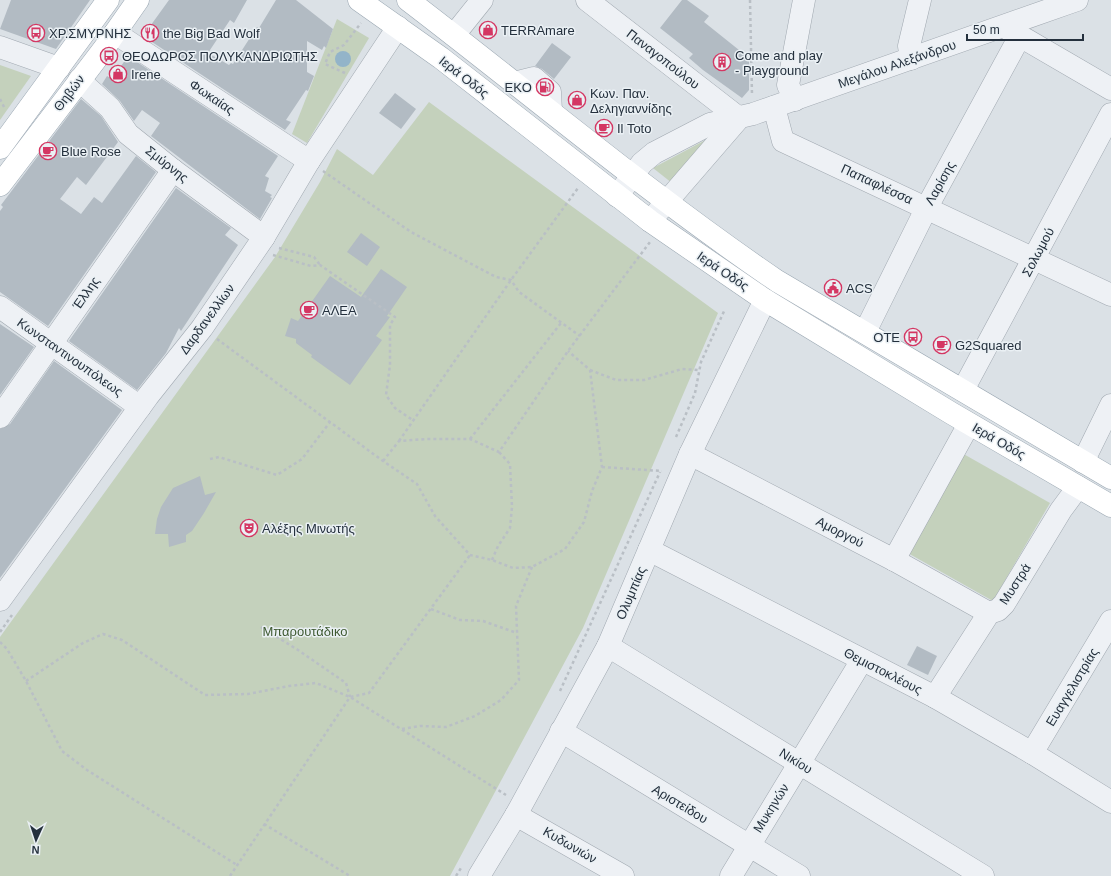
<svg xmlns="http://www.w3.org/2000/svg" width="1111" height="876" font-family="Arial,sans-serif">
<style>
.green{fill:#c4d1bc}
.water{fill:#93b4c9}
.building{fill:#b2bbc3}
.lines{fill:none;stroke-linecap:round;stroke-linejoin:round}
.minor-casing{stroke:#a0a8b0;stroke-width:23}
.major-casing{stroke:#9aa7b2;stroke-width:23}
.path{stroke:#b9bfc5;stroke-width:2.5;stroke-dasharray:3 3;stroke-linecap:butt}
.minor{stroke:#eef1f5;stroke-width:22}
.major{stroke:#fff;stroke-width:22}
.labels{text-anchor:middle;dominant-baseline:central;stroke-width:3;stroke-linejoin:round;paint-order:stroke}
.poi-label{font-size:13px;fill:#24303d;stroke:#eaf0f4;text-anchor:start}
.street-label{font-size:13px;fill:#24303d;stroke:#eaf0f4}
.park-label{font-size:13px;fill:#3e5931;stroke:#eaf0f4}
</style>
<rect width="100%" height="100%" fill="#dbe1e6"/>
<!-- green -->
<g class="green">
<polygon points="337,19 369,38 307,143 292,134"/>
<polygon points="0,65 31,76 0,120"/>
<polygon points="429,102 718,313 583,628 450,876 0,876 0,637 275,257 320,182 337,149 373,175"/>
<polygon points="713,136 672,183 653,168"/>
<polygon points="960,452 1050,503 993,601 906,552"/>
</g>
<!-- water -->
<circle class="water" cx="343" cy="59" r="8"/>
<!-- building -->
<g class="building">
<polygon points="11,0 90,0 56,49 0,29"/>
<polygon points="169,0 247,0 234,23 230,20 208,53 229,65 231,63 233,64 257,27 259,28 276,0 296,0 333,29 326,48 324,46 322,50 307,41 307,72 314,76 308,91 306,90 286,120 291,122 285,130 143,36"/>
<polygon points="682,0 687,0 709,16 704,22 749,58 749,90 742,98 703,70 689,58 693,54 660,28"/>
<polygon points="552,43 571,57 554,79 542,69 535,66"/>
<polygon points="128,56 278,156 265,176 269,178 265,191 272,195 270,197 272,198 260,219 151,136 160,123 142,110 134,121 120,101 102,84 107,76 112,79"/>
<polygon points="395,93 416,109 401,129 379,113"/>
<polygon points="81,99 101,116 118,142 86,185 77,177 60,199 81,214 94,197 102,203 136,156 156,172 48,326 0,292 0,211 3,207 1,205"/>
<polygon points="176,188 231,228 225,235 238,245 181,331 179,328 166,353 137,390 69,341"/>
<polygon points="361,233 380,247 367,266 347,252"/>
<polygon points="381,269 407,287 387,316 390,317 376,336 382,340 350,385 311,357 312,355 296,343 296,339 285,336 291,318 298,321 330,276 361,297"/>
<polygon points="0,324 34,347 0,395"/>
<polygon points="54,361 122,410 0,578 0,429 10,424"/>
<polygon points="200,476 205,495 216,492 204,513 192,531 186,535 186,542 169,547 168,534 155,534 157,519 161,507 173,488"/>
<polygon points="917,646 937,656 928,675 907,665"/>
</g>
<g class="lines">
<defs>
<g id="minor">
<polyline points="587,0 739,118"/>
<polyline points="1008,29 1111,89"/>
<polyline points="115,33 309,161"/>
<polyline points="454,35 482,0"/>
<polyline points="0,47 59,68"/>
<polyline points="911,59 909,46 920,0"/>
<polyline points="79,80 110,108 128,134 173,170 264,237"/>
<polyline points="514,83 534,78 550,92 551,111"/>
<polyline points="795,100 788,85 804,0"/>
<polyline points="774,107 783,141 1111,295"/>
<polyline points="617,196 642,163 654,153 710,124 753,114 1077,0"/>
<polyline points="650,221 739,118"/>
<polyline points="0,307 140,407"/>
<polyline points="865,332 927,207 1020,36"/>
<polyline points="963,390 1111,114"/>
<polyline points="0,417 173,170"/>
<polyline points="690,454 894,560 989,613"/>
<polyline points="1083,462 1111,405"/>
<polyline points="649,550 935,697 1032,753 1111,802"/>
<polyline points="894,560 969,424"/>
<polyline points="0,600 148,396 202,328 264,237 309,161 398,27"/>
<polyline points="608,646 983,876"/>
<polyline points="935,697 989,613 998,610 1004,604 1061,510 1078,487"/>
<polyline points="561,731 799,876"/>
<polyline points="1032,753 1111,621"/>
<polyline points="516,815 623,876"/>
<polyline points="479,876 516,815 608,646 690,454 765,300"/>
<polyline points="731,876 862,660"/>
</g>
<g id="major">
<polyline points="359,0 441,58 650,221 765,300 951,413 1111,506"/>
<path d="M408 0C531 94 649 194 777 281L1111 478"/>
<polyline points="0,148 108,0"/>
<polyline points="0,185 103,50 138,0"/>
</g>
</defs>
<!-- minor casing -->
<use href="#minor" class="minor-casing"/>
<!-- major casing -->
<use href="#major" class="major-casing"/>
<!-- path -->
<g class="path">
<polyline points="750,0 752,95"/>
<polyline points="345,73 325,64 330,52 344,45 361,23"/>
<polyline points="0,99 5,109"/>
<polyline points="323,171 411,232 496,277 511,280 519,292 580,336"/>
<polyline points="279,248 314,257 320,265"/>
<polyline points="273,255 311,266 320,265 395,317 390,325 390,365 386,395 395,408 414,421"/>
<polyline points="217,339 383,461 417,484 435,516 470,555 492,560 513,568 532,567 565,549 584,522 592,491 602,467 590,370 568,351"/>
<polyline points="590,370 616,380 644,380 682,369 698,370"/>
<polyline points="676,437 695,393 701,362 725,309"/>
<polyline points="470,439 561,323"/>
<polyline points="399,441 511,280 578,188"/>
<polyline points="210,459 219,457 277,475 302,459 330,422"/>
<polyline points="383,461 399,441 427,439 470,439 499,452 568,351 650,242"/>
<polyline points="602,467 662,471"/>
<polyline points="492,560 498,546 510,528 512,507 510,464 499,452"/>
<polyline points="431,609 460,620 483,621 517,633"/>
<polyline points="261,627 298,650 346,683 350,697"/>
<polyline points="0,632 12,615"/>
<polyline points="0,642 7,649 26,681 62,751 87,770 237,865"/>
<polyline points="26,681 83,643 103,634 122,640 205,695 248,694 289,686 316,683 350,697 506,795"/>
<polyline points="560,691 660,472"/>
<polyline points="402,729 420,726 446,727 475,716 501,700 519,680 516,606 532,567"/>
<polyline points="264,824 350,876"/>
<polyline points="230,876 350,697 369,693 470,555"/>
<polyline points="456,876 461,868"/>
</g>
<!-- minor -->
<use href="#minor" class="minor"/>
<!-- major -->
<use href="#major" class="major"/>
</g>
<!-- icons -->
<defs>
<symbol id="shop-ring" viewBox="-11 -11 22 22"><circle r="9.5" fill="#eaf0f4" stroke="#d43763" stroke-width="1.5"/><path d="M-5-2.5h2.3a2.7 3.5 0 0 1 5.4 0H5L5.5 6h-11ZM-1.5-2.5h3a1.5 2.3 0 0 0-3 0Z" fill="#d43763"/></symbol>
<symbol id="bus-ring" viewBox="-11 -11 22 22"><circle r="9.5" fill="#eaf0f4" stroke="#d43763" stroke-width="1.5"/><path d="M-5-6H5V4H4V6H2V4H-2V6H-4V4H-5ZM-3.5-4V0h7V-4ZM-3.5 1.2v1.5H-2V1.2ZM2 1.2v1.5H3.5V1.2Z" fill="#d43763"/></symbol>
<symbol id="restaurant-ring" viewBox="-11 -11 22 22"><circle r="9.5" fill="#eaf0f4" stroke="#d43763" stroke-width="1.5"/><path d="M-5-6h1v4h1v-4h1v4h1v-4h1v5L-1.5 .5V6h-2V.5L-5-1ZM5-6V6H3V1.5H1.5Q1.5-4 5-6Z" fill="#d43763"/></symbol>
<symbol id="building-ring" viewBox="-11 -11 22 22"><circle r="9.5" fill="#eaf0f4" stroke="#d43763" stroke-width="1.5"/><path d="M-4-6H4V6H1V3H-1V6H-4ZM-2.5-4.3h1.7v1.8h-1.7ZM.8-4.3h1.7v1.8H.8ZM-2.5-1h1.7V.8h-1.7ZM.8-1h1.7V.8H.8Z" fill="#d43763"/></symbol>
<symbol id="fuel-ring" viewBox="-11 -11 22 22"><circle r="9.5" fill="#eaf0f4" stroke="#d43763" stroke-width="1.5"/><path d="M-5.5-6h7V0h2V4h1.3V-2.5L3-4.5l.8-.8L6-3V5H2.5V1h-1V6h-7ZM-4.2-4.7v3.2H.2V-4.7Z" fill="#d43763"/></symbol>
<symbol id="cafe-ring" viewBox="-11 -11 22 22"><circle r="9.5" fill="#eaf0f4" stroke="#d43763" stroke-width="1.5"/><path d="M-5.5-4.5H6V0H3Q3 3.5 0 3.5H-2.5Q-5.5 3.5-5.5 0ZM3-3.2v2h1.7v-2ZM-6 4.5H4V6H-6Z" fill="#d43763"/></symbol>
<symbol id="civic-ring" viewBox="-11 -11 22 22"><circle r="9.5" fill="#eaf0f4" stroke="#d43763" stroke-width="1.5"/><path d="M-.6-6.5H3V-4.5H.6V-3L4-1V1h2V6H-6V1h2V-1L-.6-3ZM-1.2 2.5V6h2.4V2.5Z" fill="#d43763"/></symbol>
<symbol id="theatre-ring" viewBox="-11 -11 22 22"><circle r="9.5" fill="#eaf0f4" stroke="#d43763" stroke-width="1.5"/><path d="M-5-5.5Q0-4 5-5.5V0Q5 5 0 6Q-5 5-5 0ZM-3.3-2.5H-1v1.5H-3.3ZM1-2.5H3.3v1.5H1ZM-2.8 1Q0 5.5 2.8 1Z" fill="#d43763"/></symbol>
</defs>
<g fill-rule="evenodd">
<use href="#shop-ring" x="478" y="20" width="20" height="20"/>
<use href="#bus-ring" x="26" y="23" width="20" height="20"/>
<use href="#restaurant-ring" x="140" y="23" width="20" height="20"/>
<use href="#bus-ring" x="99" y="46" width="20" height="20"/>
<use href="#building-ring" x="712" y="52" width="20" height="20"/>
<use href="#shop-ring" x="108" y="64" width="20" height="20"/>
<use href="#fuel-ring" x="535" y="77" width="20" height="20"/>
<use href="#shop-ring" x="567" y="90" width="20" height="20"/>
<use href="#cafe-ring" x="594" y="118" width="20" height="20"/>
<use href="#cafe-ring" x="38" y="141" width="20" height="20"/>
<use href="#civic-ring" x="823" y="278" width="20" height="20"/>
<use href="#cafe-ring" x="299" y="300" width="20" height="20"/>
<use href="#bus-ring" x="903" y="327" width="20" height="20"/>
<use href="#cafe-ring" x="932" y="335" width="20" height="20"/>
<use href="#theatre-ring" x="239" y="518" width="20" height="20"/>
</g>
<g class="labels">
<!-- poi labels -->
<g class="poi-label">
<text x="501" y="30">TERRAmare</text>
<text x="49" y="33">ΧΡ.ΣΜΥΡΝΗΣ</text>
<text x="163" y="33">the Big Bad Wolf</text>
<text x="735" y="55">Come and play<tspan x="735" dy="15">- Playground</tspan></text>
<text x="122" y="56">ΘΕΟΔΩΡΟΣ ΠΟΛΥΚΑΝΔΡΙΩΤΗΣ</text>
<text x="131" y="74">Irene</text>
<text x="532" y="87" text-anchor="end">EKO</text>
<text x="590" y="93">Κων. Παν.<tspan x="590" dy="15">Δεληγιαννίδης</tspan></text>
<text x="617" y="128">Il Toto</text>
<text x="61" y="151">Blue Rose</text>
<text x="846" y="288">ACS</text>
<text x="322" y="310">ΑΛΕΑ</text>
<text x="900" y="337" text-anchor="end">ΟΤΕ</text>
<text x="955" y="345">G2Squared</text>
<text x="262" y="528">Αλέξης Μινωτής</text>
</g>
<!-- street labels -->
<g class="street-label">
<text transform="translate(663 59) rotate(38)">Παναγοπούλου</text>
<text transform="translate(897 64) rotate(-19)">Μεγάλου Αλεξάνδρου</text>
<text transform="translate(464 77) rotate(38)">Ιερά Οδός</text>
<text transform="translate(69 93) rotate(-53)">Θηβών</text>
<text transform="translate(212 97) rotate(34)">Φωκαίας</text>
<text transform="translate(167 164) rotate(38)">Σμύρνης</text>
<text transform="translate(940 183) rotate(-61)">Λαρίσης</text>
<text transform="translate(877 184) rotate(25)">Παπαφλέσσα</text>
<text transform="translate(1038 252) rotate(-62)">Σολωμού</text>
<text transform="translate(723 271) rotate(34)">Ιερά Οδός</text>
<text transform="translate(86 293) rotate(-55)">Έλλης</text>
<text transform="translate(207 319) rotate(-54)">Δαρδανελλίων</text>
<text transform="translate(70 357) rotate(35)">Κωνσταντινουπόλεως</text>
<text transform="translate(999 441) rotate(30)">Ιερά Οδός</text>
<text transform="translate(840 532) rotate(27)">Αμοργού</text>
<text transform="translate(1015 584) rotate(-57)">Μυστρά</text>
<text transform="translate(631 593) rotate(-67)">Ολυμπίας</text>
<text transform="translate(883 671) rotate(27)">Θεμιστοκλέους</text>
<text transform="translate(1072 687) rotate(-59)">Ευαγγελιστρίας</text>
<text transform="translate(796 761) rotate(32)">Νικίου</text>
<text transform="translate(680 804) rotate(31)">Αριστείδου</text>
<text transform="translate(771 808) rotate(-58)">Μυκηνών</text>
<text transform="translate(570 845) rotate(30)">Κυδωνιών</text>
</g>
<!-- park labels -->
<g class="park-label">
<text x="305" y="631">Μπαρουτάδικο</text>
</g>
</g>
<!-- north arrow -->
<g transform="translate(36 840) rotate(183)" stroke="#eaf0f4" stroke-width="3" paint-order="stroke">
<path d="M0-3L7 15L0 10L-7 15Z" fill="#24303d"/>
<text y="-6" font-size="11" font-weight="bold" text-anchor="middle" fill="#24303d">N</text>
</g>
<!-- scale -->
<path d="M967 34v6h116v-6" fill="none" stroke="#24303d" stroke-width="2"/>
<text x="973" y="34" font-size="12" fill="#24303d" stroke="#eaf0f4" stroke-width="3" paint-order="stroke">50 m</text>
</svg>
